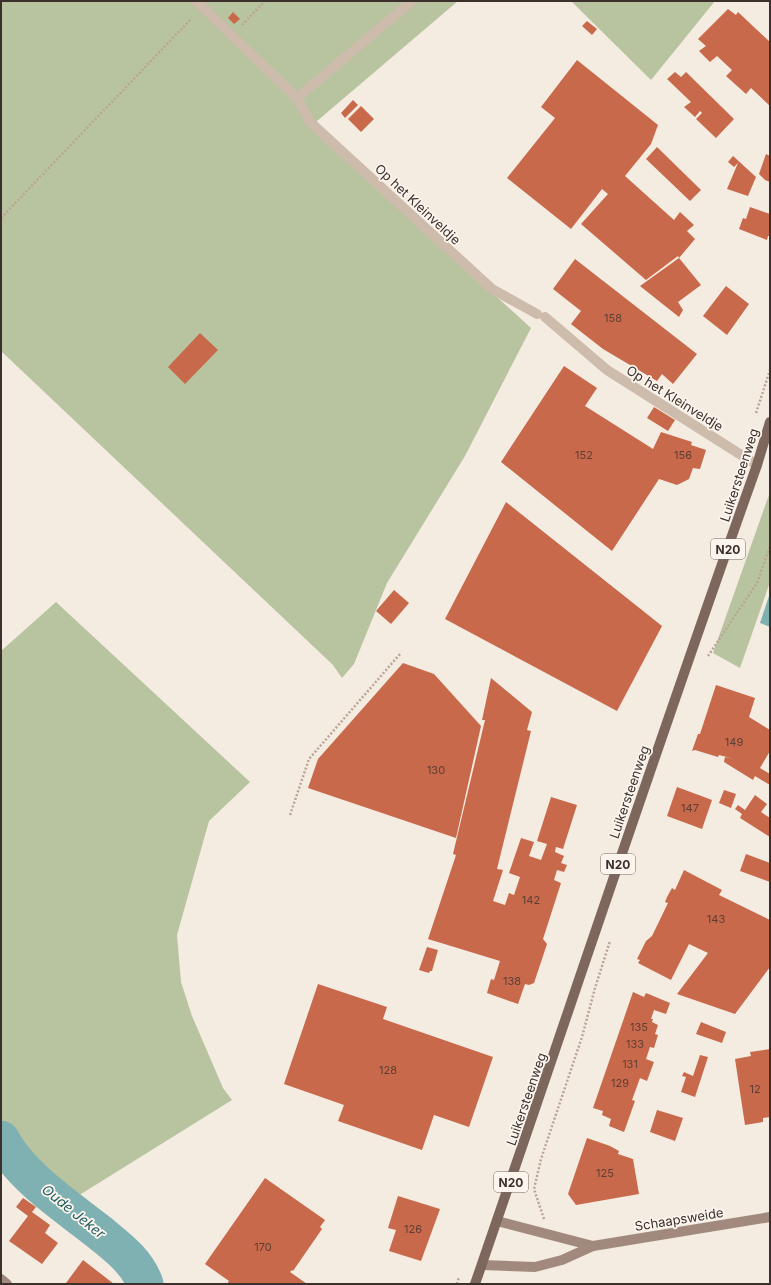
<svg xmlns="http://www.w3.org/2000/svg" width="771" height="1285" font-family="Inter,sans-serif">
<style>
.green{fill:#b8c4a0}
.water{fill:#7fb0b2}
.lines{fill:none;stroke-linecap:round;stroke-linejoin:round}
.river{stroke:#7fb0b2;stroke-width:37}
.building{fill:#c8694b}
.path{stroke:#b9a596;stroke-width:2.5;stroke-dasharray:2 2;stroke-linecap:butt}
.lane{stroke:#cdbbac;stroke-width:10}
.street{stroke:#cdbbac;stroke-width:10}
.secondary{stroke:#a18a7d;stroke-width:10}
.primary{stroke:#7d675c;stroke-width:10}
.labels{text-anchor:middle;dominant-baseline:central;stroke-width:3.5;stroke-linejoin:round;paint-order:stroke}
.number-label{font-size:11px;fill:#5e3e33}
.shield{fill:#fbf5ee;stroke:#756b66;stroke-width:1}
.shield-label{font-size:12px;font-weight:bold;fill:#3b302b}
.street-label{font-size:13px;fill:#3b302b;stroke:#fbf5ee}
.water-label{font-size:14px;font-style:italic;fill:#1f5a5e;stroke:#fbf5ee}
</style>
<rect width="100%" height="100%" fill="#f4ebe1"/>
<!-- green -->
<g class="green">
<polygon points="1,1 458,1 310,127 531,328 465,456 387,583 354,664 342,678 333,665 1,351"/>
<polygon points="571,1 715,1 651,80"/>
<polygon points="770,492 770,582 740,668 713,653"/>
<polygon points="56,602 250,782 209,821 177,935 181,982 192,1016 223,1088 232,1100 73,1199 32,1164 1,1118 1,651"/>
</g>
<!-- water -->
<polygon class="water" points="770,593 770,627 760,623"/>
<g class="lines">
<!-- river -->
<path class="river" d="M1 1139C20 1176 66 1206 99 1232 117 1247 137 1261 145 1284"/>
</g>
<!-- building -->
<g class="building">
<polygon points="728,9 736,15 738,12 770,42 770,106 751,88 746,94 726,76 732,70 717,56 710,62 699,51 706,46 698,39"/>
<polygon points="233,12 240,19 234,24 228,18"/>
<polygon points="587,21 597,29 592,35 582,26"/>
<polygon points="577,60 658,125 651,144 625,176 674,220 680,212 694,225 687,231 695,239 679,258 678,256 646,280 581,224 608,194 602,189 571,229 507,178 555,118 541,107"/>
<polygon points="675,72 681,77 686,72 734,119 716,138 696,119 702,113 700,111 695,117 684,107 691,102 667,79"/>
<polygon points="353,100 358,105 345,118 341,113"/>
<polygon points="361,106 374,119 361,132 348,119"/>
<polygon points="657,147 701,190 690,201 646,159"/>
<polygon points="766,154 770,156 770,182 765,180 759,174"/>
<polygon points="733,156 756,177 748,196 727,189 738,163 734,167 728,162"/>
<polygon points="750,207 770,214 770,236 768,236 767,240 739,229 743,218 746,219"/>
<polygon points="679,258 701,285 678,302 683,310 679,317 640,286"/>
<polygon points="575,259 697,354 673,384 662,374 657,381 603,349 571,324 581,311 553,289"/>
<polygon points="726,286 749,304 727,335 703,316"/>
<polygon points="200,333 218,350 185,384 168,367"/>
<polygon points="564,366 597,388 585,406 653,449 661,432 692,442 691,445 706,450 700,469 693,468 689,479 677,485 659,479 612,551 501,462"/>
<polygon points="654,407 675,420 668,431 647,418"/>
<polygon points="506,502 662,626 617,711 445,619"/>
<polygon points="394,590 409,603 391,624 376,611"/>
<polygon points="403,663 434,674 481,726 456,838 308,788 318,759"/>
<polygon points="491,678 532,712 527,730 531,731 497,869 503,870 493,901 505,905 509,893 514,895 520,877 509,873 521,838 534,842 529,856 541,860 547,844 537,841 551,797 577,805 563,849 556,847 555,852 564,856 561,863 567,865 564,872 557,870 554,880 561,883 543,939 547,944 534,983 529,985 525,984 518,1004 487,993 491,979 494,980 500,961 428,939 456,855 453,854 485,720 482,720"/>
<polygon points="716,685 755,698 749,717 770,730 770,751 760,768 770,774 770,785 755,776 753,780 724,762 725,757 734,759 719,755 718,757 695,750 692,751 698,734 700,734"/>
<polygon points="677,787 712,800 702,829 667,816"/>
<polygon points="724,790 736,794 731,808 719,803"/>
<polygon points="755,795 767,804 761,812 770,818 770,837 740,818 742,814 735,809 738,805 745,810"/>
<polygon points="746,854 770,863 770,882 740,871"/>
<polygon points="684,870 722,890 719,895 770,920 770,967 735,1014 677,994 708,953 689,944 671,980 638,963 640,960 637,959 646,941 652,936 668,903 665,902 667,897 672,888 675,890"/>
<polygon points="427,947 438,950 432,971 430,971 429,973 419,970"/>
<polygon points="318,984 387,1007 383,1019 493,1057 469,1127 434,1115 422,1150 338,1121 344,1105 284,1084"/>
<polygon points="633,992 644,997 646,993 670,1003 666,1014 654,1010 651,1019 653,1019 652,1022 658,1025 655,1034 658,1035 654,1048 650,1047 646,1059 654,1062 647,1081 640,1078 632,1100 635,1101 624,1132 609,1126 611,1119 602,1115 603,1111 593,1108"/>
<polygon points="701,1022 726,1032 722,1043 696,1034"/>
<polygon points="770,1049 770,1117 763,1118 763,1122 745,1125 735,1059 751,1056 750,1052"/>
<polygon points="700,1055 708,1057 695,1097 681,1092 686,1077 682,1076 684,1072 693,1076"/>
<polygon points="657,1110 683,1118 675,1141 650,1132"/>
<polygon points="587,1138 610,1146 619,1151 618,1154 633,1159 639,1194 576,1205 568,1194"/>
<polygon points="265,1178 325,1220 320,1227 322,1229 293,1271 292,1270 290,1272 307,1284 227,1284 229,1281 205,1264"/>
<polygon points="398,1196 440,1209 421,1261 389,1251 396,1230 388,1228"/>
<polygon points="23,1198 36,1207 32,1212 50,1225 45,1233 58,1243 42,1264 9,1241 28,1216 16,1207"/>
<polygon points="83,1260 114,1284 66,1283"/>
</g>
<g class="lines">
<!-- path -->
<g class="path">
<polyline points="242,25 265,1"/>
<polyline points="1,218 192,18"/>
<polyline points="756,413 770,370"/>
<polyline points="708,656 757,583 770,546"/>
<polyline points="290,815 309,759 400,654"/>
<polyline points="544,1219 534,1189 541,1159 582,1037 595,988 610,941"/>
<polyline points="457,1284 459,1277"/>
</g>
<!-- lane -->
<g class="lane">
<polyline points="196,1 297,98"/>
<polyline points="545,317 607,370 757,465"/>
</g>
<!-- street -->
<polyline class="street" points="412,1 297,98 310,122 492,289 537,314"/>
<!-- secondary -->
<g class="secondary">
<polyline points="497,1221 593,1246"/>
<polyline points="482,1265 535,1267 562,1260 593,1246 770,1217"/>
<polyline points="1,1279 7,1284"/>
</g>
<!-- primary -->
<path class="primary" d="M475 1284C569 1011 660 737 757 465L770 422"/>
</g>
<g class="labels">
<!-- number labels -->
<g class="number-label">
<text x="613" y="318">158</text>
<text x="584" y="455">152</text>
<text x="683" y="455">156</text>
<text x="734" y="742">149</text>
<text x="436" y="770">130</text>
<text x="690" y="808">147</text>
<text x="531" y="900">142</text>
<text x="716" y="919">143</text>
<text x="512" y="981">138</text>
<text x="639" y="1027">135</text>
<text x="635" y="1044">133</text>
<text x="630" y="1064">131</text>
<text x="388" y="1070">128</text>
<text x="620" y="1083">129</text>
<text x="755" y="1089">12</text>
<text x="605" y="1173">125</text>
<text x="413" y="1229">126</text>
<text x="263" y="1247">170</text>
</g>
<!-- shield labels -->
<g class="shield">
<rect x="711" y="539" width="34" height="20" rx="3"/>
<rect x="601" y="854" width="34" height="20" rx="3"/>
<rect x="494" y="1172" width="34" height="20" rx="3"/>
</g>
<g class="shield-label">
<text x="728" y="549">N20</text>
<text x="618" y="864">N20</text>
<text x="511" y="1182">N20</text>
</g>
<!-- street labels -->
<g class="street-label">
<text transform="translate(418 204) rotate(43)">Op het Kleinveldje</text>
<text transform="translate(675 398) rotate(32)">Op het Kleinveldje</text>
<text transform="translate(739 475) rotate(-72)">Luikersteenweg</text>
<text transform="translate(629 792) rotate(-71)">Luikersteenweg</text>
<text transform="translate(526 1099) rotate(-71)">Luikersteenweg</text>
<text transform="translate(679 1219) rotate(-9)">Schaapsweide</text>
</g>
<!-- water labels -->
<g class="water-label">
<text transform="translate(74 1211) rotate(39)">Oude Jeker</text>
</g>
</g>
<!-- border -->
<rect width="771" height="1285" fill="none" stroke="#3b302b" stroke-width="4"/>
</svg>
